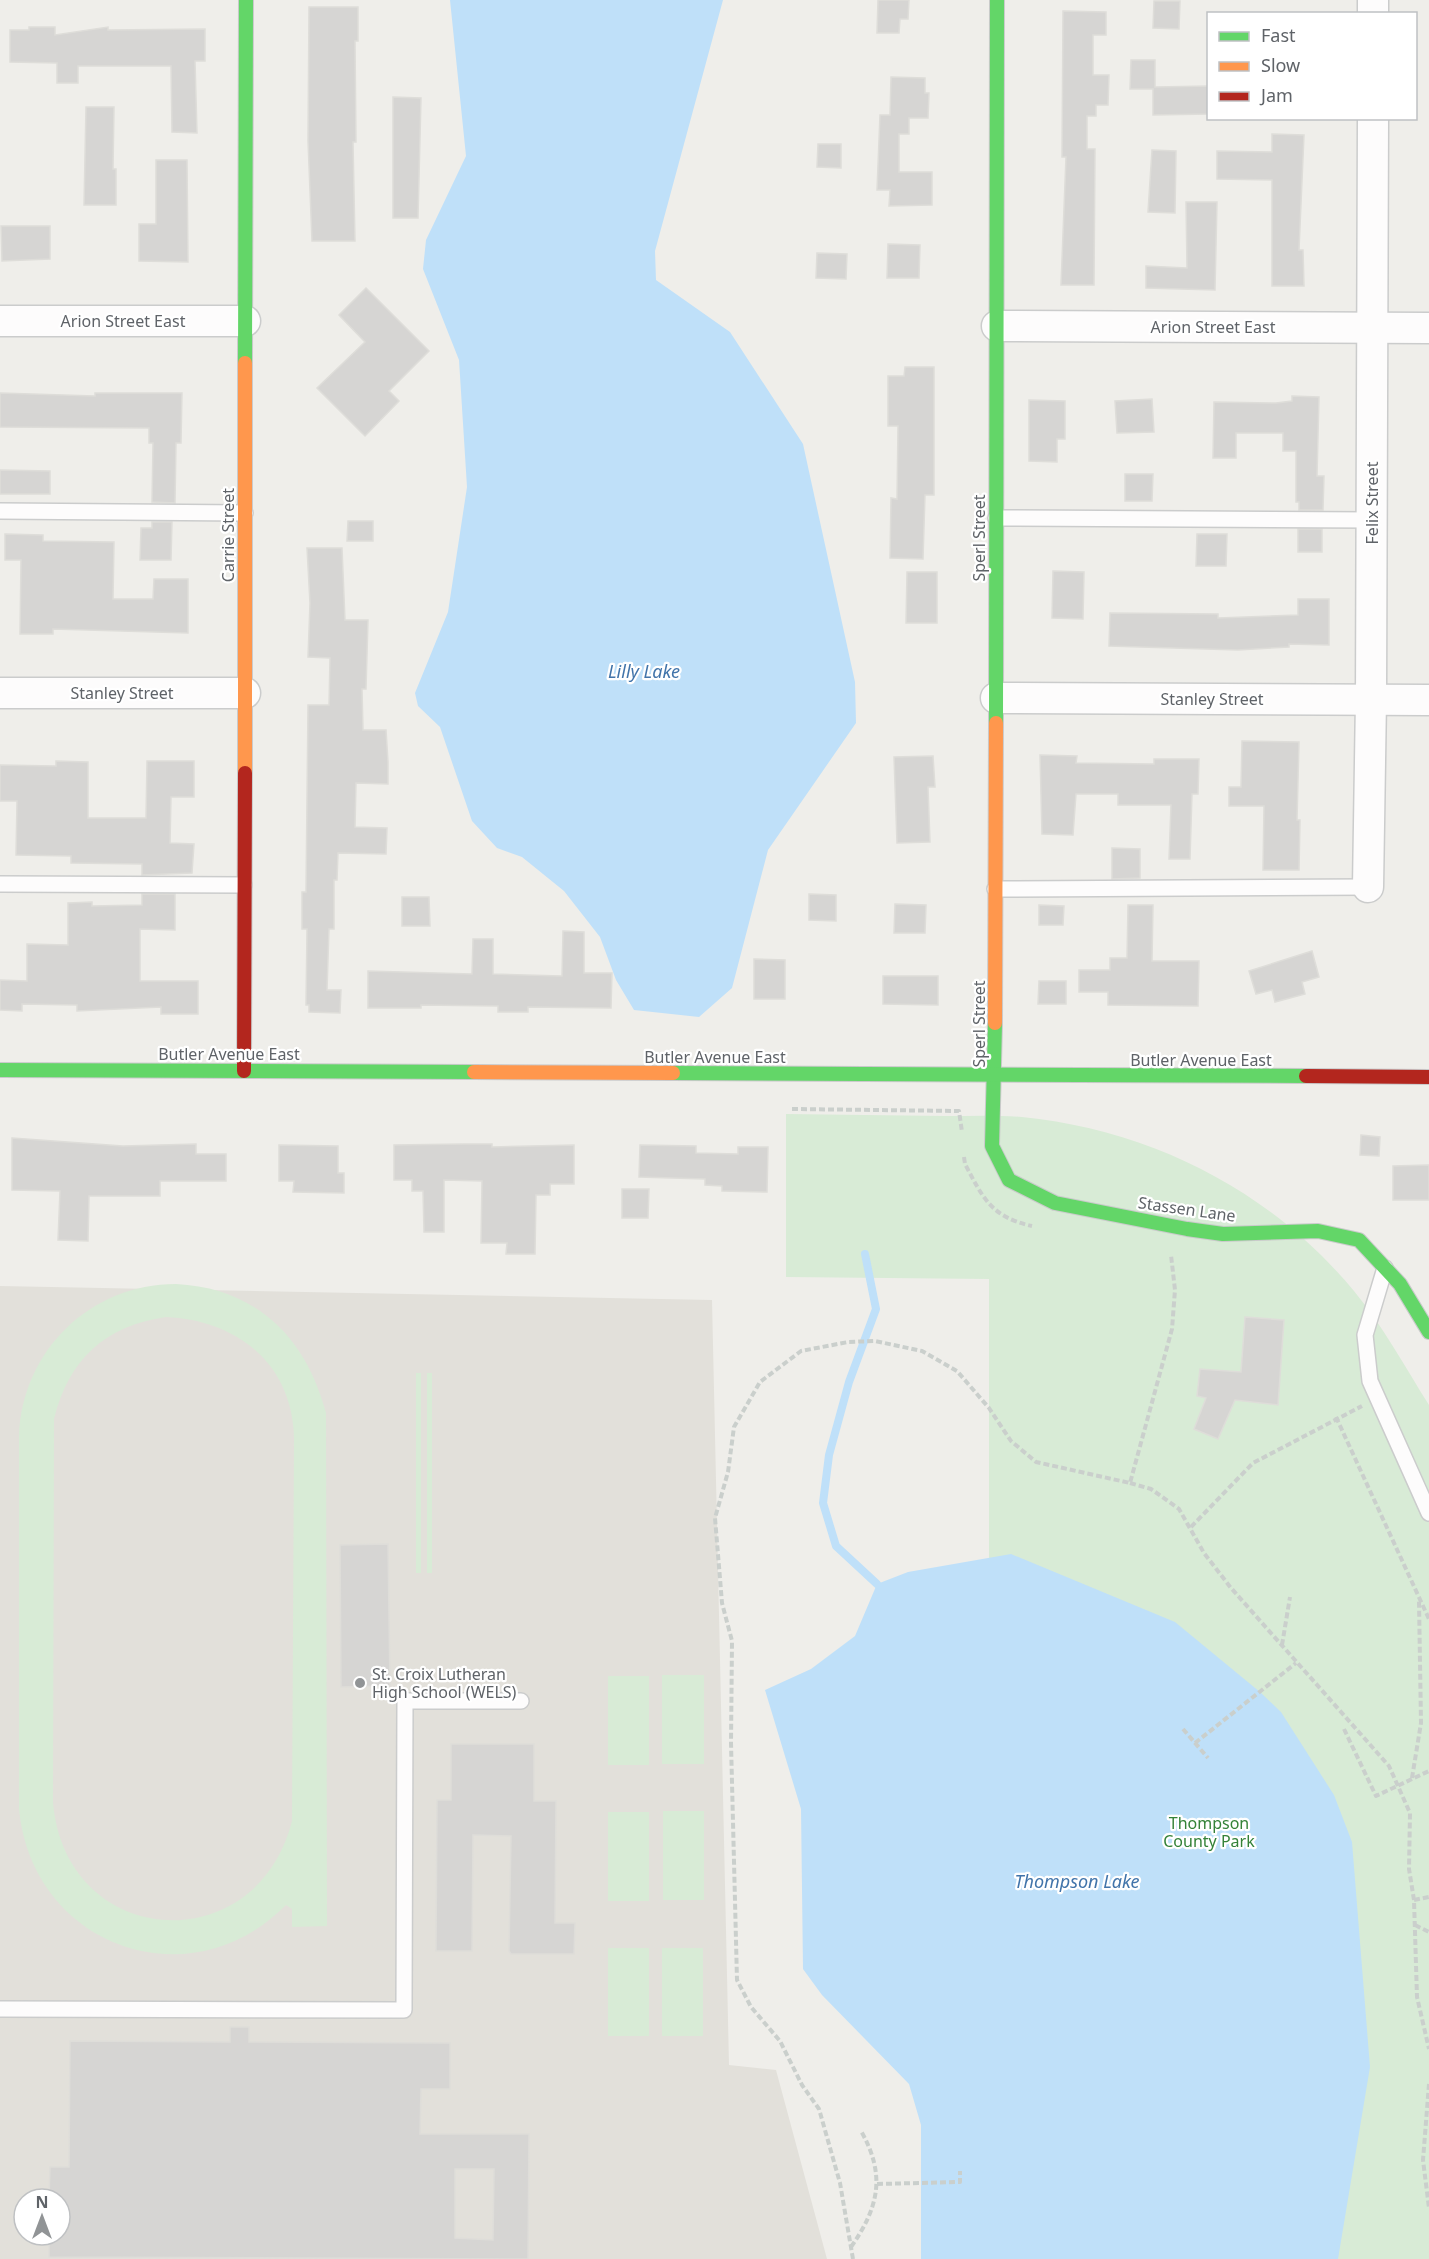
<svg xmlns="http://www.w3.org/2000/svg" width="1429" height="2259" font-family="'Noto Sans',sans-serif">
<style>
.education{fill:#e2e0da;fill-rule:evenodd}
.green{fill:#d8ebd6;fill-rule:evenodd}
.water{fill:#bfe0f9}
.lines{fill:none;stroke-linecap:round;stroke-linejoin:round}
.stream{stroke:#bfe0f9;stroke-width:8}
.building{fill:#d6d5d3;stroke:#deddd9;stroke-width:1.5;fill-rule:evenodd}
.lane-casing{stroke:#cbcccc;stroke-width:18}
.street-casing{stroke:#cbcccc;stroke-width:33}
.fast-casing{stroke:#cacacb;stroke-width:16}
.slow-casing{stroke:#cacacb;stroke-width:16}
.jam-casing{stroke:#cacacb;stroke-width:16}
.path{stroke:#cacfcc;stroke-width:4;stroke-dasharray:6 3;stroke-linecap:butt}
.lane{stroke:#fdfcfc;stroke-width:15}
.street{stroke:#fdfcfc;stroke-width:30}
.fast{stroke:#63d668;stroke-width:14}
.slow{stroke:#ff974d;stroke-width:14}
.jam{stroke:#b3261e;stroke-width:14}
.poi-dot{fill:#919496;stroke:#fff;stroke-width:2}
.labels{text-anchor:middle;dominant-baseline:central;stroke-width:4.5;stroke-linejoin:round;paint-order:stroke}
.street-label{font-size:16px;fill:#5f6368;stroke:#fff}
.poi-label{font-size:16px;fill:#5f6368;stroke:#fff;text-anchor:start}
.park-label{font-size:16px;fill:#348238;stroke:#fff}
.water-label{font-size:18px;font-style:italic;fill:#4174aa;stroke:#fff}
</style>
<rect width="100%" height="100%" fill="#efeeea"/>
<!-- education -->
<path class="education" d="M0 1286 712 1300 729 2065 776 2070 827 2259H0ZM24 2199H60V2235H24Z"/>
<!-- green -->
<g class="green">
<path d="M786 1114C839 1115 892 1115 945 1116 970 1116 997 1115 1022 1117 1152 1130 1271 1191 1354 1291 1383 1326 1405 1367 1429 1405V2259H989V1279L786 1277Z"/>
<path d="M176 1284C256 1288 306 1337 326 1413L327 1926 292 1927V1909L286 1905C189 2003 32 1946 19 1809V1436C22 1351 90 1284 176 1284ZM166 1317C236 1320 292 1363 294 1437L292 1821C256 1963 65 1949 53 1802L54 1419C69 1359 105 1326 166 1317Z"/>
<rect x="416" y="1373" width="5" height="200"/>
<rect x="427" y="1373" width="5" height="200"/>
<rect x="662" y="1675" width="42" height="89"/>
<rect x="608" y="1676" width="41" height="89"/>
<polygon points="704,1811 704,1900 663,1900 663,1811"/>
<rect x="608" y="1812" width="41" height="89"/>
<rect x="608" y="1948" width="41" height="88"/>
<rect x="662" y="1948" width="41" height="88"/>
</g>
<!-- water -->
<g class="water">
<polygon points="450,0 723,0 655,251 656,280 730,332 803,444 855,682 856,723 768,850 732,988 699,1017 634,1010 616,980 600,937 564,891 522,857 497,848 472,821 440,727 418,706 415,693 448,612 467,487 459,360 423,269 426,240 466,156"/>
<polygon points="1011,1554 1175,1622 1260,1692 1281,1712 1334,1795 1352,1842 1370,2067 1338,2259 921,2259 921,2125 909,2084 822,1995 803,1969 801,1809 765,1690 811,1669 855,1636 877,1584 908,1572"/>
</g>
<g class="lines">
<!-- stream -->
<polyline class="stream" points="865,1254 876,1309 849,1382 829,1455 823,1503 836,1546 877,1584"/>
</g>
<!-- building -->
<g class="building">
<polygon points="878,0 909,0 908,19 900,19 899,33 877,33"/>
<polygon points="1154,1 1180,1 1179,29 1153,28"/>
<polygon points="309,7 358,7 358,41 355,41 356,142 353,142 355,241 312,241 308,141"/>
<polygon points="1063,11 1106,12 1106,35 1093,35 1093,75 1109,75 1108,105 1096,105 1096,116 1087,116 1087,149 1095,149 1094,285 1061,285 1066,157 1062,157"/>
<polygon points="29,27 55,27 55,35 108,27 108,30 205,29 205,61 195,61 197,133 172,132 171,66 78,66 78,83 57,83 57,63 10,62 10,30 29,30"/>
<polygon points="1131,60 1155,60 1155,87 1209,86 1209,114 1153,115 1153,89 1130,89"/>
<polygon points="891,77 925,78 925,93 929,93 928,118 909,118 909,134 899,134 899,172 932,172 932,205 889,206 890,190 877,190 880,115 890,115"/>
<polygon points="393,97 421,98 418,218 393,218"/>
<polygon points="86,107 114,107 113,169 116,169 116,205 84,205"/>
<polygon points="1272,134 1304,135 1299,250 1303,250 1304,286 1272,286 1272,180 1217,179 1217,151 1272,152"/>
<polygon points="818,144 841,144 841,168 817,167"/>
<polygon points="1152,150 1176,151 1175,213 1148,212"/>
<polygon points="156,160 187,160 188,262 139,261 139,224 156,224"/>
<polygon points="1186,202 1217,202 1215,290 1146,288 1146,266 1187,268"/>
<polygon points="1,226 50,226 50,259 2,261"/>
<polygon points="888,244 920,245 919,278 887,278"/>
<polygon points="817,253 847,254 846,279 816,278"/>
<polygon points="366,288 429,351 389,391 399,401 365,436 317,388 365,342 339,315"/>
<polygon points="905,367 934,367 934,495 925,495 923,559 890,558 891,498 897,499 898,426 888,426 888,376 904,376"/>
<polygon points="0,393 95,396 95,393 182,393 181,443 176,443 175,503 152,502 153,443 149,443 149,428 0,427"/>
<polygon points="1292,396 1319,397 1317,476 1324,476 1323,510 1299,510 1299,502 1296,502 1296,451 1283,451 1283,433 1236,433 1236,458 1213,458 1214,402 1276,403 1292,401"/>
<polygon points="1152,399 1154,432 1117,433 1115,401"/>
<polygon points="1029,400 1065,401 1065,439 1057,439 1057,462 1029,461"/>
<polygon points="0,470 50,471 50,494 0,494"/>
<polygon points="1125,474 1153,474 1152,501 1125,501"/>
<polygon points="348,521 373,521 373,541 347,541"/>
<polygon points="152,522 172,522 171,560 140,560 141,528 152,528"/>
<rect x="1298" y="529" width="24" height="23"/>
<polygon points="5,534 43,535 43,541 114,542 113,599 153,599 154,579 188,579 188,633 53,629 53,634 20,634 21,560 5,560"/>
<polygon points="1197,534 1227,534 1226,566 1196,566"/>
<polygon points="307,548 342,548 345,620 368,620 366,689 362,689 363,730 386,730 388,762 388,784 356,783 355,827 387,828 386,854 338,853 337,880 334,880 334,929 329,929 327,990 341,990 340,1013 309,1012 309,1005 306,1005 307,929 302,929 302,892 306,892 308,705 329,705 330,658 308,657 310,603"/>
<polygon points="1053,571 1084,572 1083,619 1052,618"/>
<polygon points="907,572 937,572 937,623 906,623"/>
<polygon points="1298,599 1329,599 1329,645 1289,644 1289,647 1238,650 1109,646 1110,613 1218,614 1218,618 1298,615"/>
<polygon points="1242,741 1299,742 1297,820 1300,820 1299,870 1263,870 1264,806 1229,806 1229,787 1241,787"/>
<polygon points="1040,755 1077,756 1076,763 1154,764 1154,759 1199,759 1198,794 1192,794 1190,859 1169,859 1171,805 1118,805 1118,794 1076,794 1073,835 1042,834"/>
<polygon points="933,756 935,787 928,787 930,842 897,843 894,757"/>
<polygon points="56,761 88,762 88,818 146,818 147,761 194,761 194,797 171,797 170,843 194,844 192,873 142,875 142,864 71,863 71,856 16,855 17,801 0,801 0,765 56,766"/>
<polygon points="1112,848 1140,849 1140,878 1112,879"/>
<polygon points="142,894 175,894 175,930 140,929 140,981 198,981 198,1014 161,1014 161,1007 77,1011 77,1005 22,1004 22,1011 0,1010 0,980 27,981 27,944 68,945 68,903 92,902 92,906 142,905"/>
<polygon points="809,894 836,895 836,921 809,920"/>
<polygon points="402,897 429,897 430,926 402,926"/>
<polygon points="895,904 926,905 925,933 894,933"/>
<polygon points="1039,905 1064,906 1063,925 1039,925"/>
<polygon points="1128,905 1153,905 1152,961 1199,961 1198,1006 1108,1005 1108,992 1079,992 1079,970 1110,970 1110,958 1127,958"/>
<polygon points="563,931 584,932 584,973 612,973 611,1008 528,1007 528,1012 498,1012 498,1006 421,1005 421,1008 368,1008 368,971 472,974 473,939 493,939 493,974 562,976"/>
<polygon points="1312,951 1319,977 1302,982 1305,994 1275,1002 1272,990 1256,994 1249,971"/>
<polygon points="754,959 785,960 785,999 754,999"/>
<polygon points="883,976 938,976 938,1005 883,1004"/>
<polygon points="1039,981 1066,981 1066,1004 1038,1004"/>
<polygon points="1361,1135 1380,1137 1379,1156 1360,1155"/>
<polygon points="12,1138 123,1146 196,1144 196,1154 226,1154 226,1181 160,1181 160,1196 89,1196 88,1241 58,1240 60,1191 12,1190"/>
<polygon points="464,1144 492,1144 492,1147 574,1145 574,1184 550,1184 550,1195 536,1195 535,1254 506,1254 507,1243 481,1243 482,1181 444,1180 444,1232 424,1232 423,1191 412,1191 412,1180 394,1180 394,1145"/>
<polygon points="279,1145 338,1146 338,1173 344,1173 344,1193 293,1192 294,1181 279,1181"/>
<polygon points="640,1145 696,1146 696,1153 738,1154 738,1147 768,1147 767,1192 722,1191 722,1186 705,1185 705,1179 639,1177"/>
<polygon points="1429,1165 1429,1200 1393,1200 1393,1166"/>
<polygon points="622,1189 649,1189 648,1218 622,1218"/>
<polygon points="1245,1317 1284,1320 1278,1405 1235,1400 1218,1439 1194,1429 1206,1398 1197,1396 1200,1369 1241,1372"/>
<polygon points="388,1544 390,1686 341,1687 340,1545"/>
<polygon points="451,1744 534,1744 534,1801 556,1801 555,1923 575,1923 574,1954 511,1954 509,1951 511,1836 473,1835 472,1951 436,1951 437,1800 451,1800"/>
<path d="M230 2027H249V2042L450 2043V2089H421L420 2134H529L528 2259 49 2257V2235H60V2199H49L50 2167H69L70 2041 230 2042ZM455 2169H494L493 2240 455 2238Z"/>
</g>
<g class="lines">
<defs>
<g id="lane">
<polyline points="0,511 245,513"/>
<polyline points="996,518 1372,520"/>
<polyline points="0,884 244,885"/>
<polyline points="995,889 1368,887"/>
<polyline points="1385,1268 1365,1335 1370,1381 1429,1513"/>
<polyline points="0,2009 404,2010 405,1701 521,1701"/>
</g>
<g id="street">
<polyline points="1373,14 1373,0"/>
<polyline points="0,321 245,321"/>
<polyline points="997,326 1429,328"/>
<polyline points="0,693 245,693"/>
<polyline points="996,698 1429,700"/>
<polyline points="1368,887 1371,699 1373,118"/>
</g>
<g id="fast">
<polyline points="245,363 246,0"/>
<polyline points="996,723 997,0"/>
<polyline points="995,1023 992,1146 1009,1180 1055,1203 1187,1229 1223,1234 1318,1231 1359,1240 1400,1284 1429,1332"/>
<polyline points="0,1070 474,1072"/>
<polyline points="673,1073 1306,1076"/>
</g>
<g id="slow">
<polyline points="245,773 245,363"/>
<polyline points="995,1023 996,723"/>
<polyline points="474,1072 673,1073"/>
</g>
<g id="jam">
<polyline points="244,1071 245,773"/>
<polyline points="1306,1076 1429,1077"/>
</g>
</defs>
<!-- lane casing -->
<use href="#lane" class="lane-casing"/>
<!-- street casing -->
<use href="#street" class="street-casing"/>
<!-- fast casing -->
<use href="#fast" class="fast-casing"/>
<!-- slow casing -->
<use href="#slow" class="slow-casing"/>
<!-- jam casing -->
<use href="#jam" class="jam-casing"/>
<!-- path -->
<g class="path">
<polyline points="792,1109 959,1111 962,1132"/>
<path d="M964 1157 965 1164C983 1198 991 1217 1032 1226"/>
<polyline points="1336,1417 1429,1619"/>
<polyline points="1130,1483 1151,1489 1179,1509 1204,1553 1231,1588 1389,1766 1410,1813 1409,1869 1414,1900 1417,1997 1429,2049"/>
<polyline points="1191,1527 1253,1463 1362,1406"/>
<polyline points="1282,1645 1290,1597"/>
<polyline points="1183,1729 1208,1758"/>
<polyline points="1344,1729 1376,1796 1429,1771"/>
<polyline points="1195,1743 1296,1663"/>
<polyline points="1412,1778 1421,1723 1419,1601"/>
<polyline points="1414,1900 1429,1897"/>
<polyline points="1415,1925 1429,1932"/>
<polyline points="1429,2084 1423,2160 1429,2208"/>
<polyline points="877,2184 960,2182 960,2171"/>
<path d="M851 2247C879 2207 886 2175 861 2131"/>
<polyline points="853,2259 840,2183 819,2109 802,2085 780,2041 751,2007 737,1980 731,1743 732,1641 722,1603 715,1518 728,1472 734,1427 760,1382 801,1351 848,1342 875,1341 922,1351 957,1371 989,1408 1011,1441 1036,1462 1130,1483 1172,1329 1175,1290 1171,1255"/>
</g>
<!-- lane -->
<use href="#lane" class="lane"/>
<!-- street -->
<use href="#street" class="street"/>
<!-- fast -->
<use href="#fast" class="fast"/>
<!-- slow -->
<use href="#slow" class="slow"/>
<!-- jam -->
<use href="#jam" class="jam"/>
</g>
<!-- markers -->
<circle class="poi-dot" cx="360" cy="1683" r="6"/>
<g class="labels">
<!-- street labels -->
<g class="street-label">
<text x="123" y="321">Arion Street East</text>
<text x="1213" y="327">Arion Street East</text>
<text transform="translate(1372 503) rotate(-90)">Felix Street</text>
<text transform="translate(228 535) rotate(-90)">Carrie Street</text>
<text transform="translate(979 538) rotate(-90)">Sperl Street</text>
<text x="122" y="693">Stanley Street</text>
<text x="1212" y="699">Stanley Street</text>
<text transform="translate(979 1024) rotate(-90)">Sperl Street</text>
<text x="229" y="1054">Butler Avenue East</text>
<text x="715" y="1057">Butler Avenue East</text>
<text x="1201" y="1060">Butler Avenue East</text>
<text transform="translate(1187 1209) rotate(8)">Stassen Lane</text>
</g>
<!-- poi labels -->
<g class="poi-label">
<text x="372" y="1674">St. Croix Lutheran<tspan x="372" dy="18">High School (WELS)</tspan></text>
</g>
<!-- park labels -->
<g class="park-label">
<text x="1209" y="1823">Thompson<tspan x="1209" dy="18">County Park</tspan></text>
</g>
<!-- water labels -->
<g class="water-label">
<text x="644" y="671">Lilly Lake</text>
<text x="1077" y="1881">Thompson Lake</text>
</g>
</g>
<!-- legend -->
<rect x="1207" y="12" width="210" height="108" fill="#ffffff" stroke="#bfc1c3" stroke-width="1.5"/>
<rect x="1219" y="32" width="30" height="9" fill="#63d668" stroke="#bfc1c3" stroke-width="1.5"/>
<text x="1261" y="42" font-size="18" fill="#5f6368">Fast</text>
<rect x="1219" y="62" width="30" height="9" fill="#ff974d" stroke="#bfc1c3" stroke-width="1.5"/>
<text x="1261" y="72" font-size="18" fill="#5f6368">Slow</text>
<rect x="1219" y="92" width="30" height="9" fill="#b3261e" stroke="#bfc1c3" stroke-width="1.5"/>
<text x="1261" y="102" font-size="18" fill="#5f6368">Jam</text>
<!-- north arrow -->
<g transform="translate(42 2217)"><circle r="28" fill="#ffffff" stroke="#bfc1c3" stroke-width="1.5"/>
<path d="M0-4.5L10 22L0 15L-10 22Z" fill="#919496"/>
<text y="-9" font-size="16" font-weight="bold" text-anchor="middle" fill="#5f6368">N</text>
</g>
</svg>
